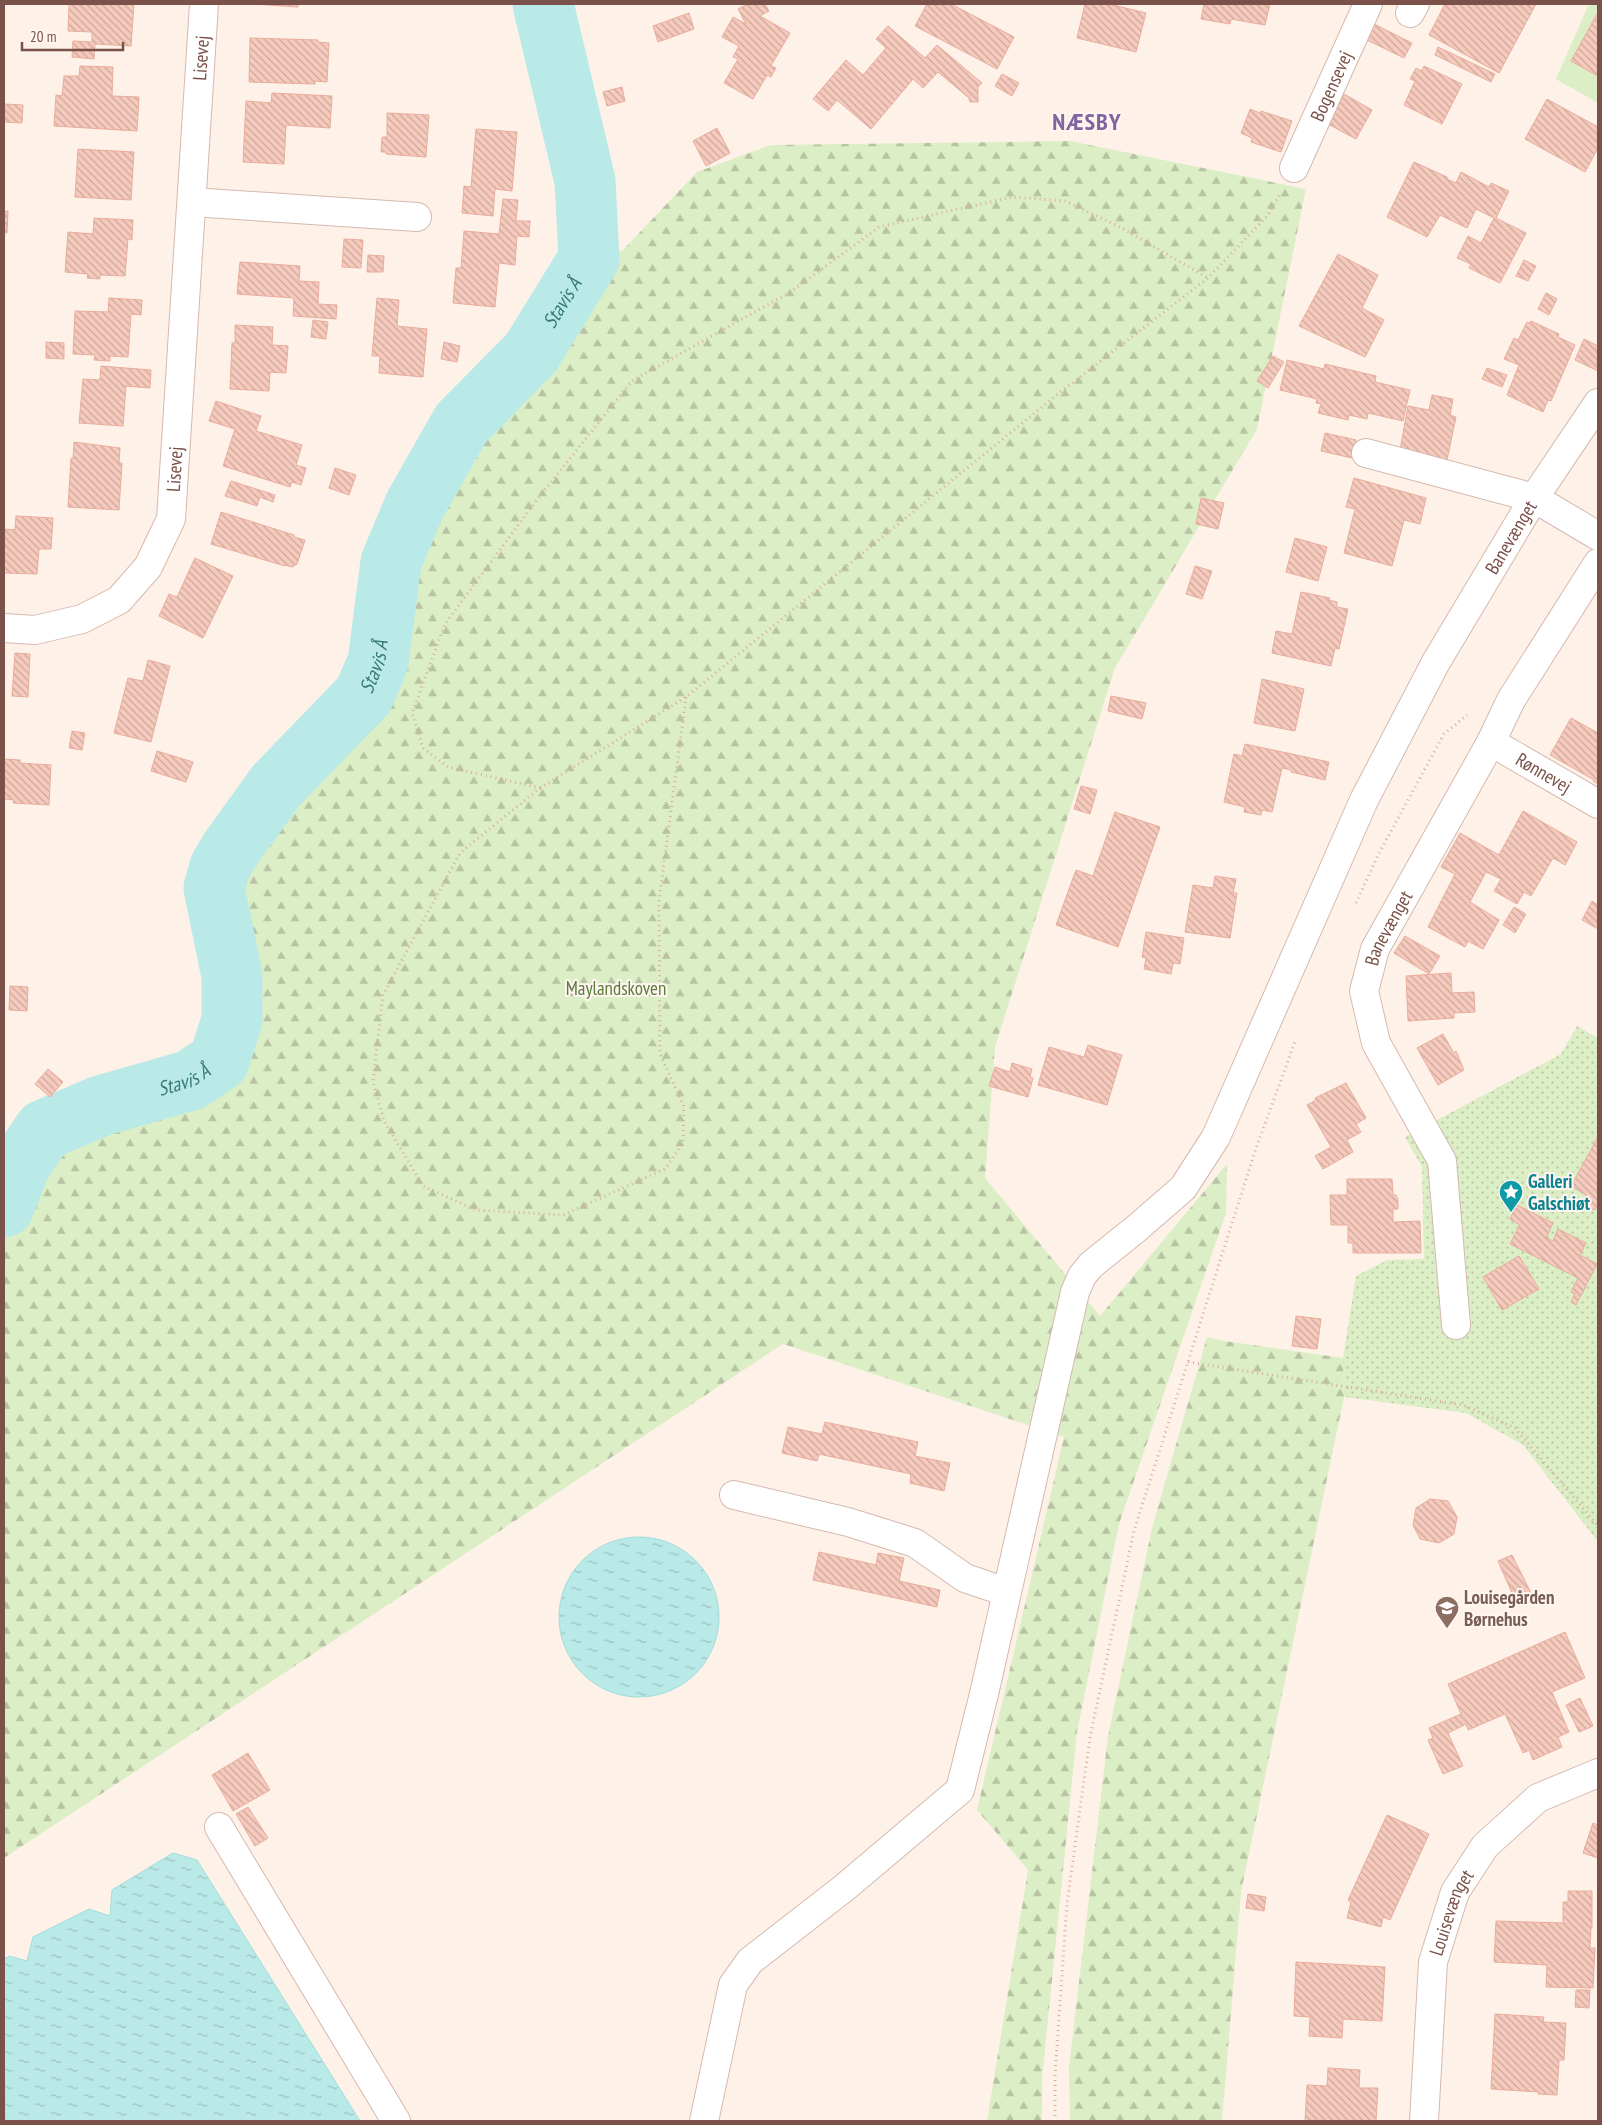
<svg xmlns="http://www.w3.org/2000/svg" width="1602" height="2125" font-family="'PT Sans Narrow',sans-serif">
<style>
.grass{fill:url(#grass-dots)}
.forest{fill:url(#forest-firs)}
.garden{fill:#dceec5}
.water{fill:url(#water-ripples);stroke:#a0dddb}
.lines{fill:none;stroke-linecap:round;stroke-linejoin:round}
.river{stroke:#baeae8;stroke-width:61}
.building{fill:url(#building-back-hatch);stroke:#eaac9c}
.minor-casing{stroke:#d4b9af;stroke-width:30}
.path{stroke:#dbaca0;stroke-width:3;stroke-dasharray:1 4;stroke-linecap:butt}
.minor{stroke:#fff;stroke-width:28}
.labels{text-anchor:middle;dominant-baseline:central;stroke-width:4;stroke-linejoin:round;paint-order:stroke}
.street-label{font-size:19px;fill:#7b5249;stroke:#fff6f0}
.park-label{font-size:19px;fill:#5b7b3d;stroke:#fff6f0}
.culture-label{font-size:19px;font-weight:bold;fill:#0d838f;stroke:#fff6f0;text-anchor:start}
.education-label{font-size:19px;font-weight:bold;fill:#785e54;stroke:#fff6f0;text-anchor:start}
.water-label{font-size:20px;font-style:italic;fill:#387979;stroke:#fff6f0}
.district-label{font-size:24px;font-weight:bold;letter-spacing:1px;fill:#81659e;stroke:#fff6f0}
</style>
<defs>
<pattern id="grass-dots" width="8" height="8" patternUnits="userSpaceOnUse" patternTransform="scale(1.25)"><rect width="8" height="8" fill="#dceec5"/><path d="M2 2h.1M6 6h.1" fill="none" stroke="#b7c3a2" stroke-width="1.8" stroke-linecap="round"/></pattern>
<pattern id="forest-firs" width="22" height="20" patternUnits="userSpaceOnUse" patternTransform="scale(1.25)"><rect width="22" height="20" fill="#dceec5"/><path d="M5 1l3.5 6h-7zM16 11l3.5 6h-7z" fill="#b7c3a2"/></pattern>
<pattern id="water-ripples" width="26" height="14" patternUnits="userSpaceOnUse" patternTransform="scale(1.25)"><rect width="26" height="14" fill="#baeae8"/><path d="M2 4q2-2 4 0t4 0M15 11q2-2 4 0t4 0" fill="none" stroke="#9cc0be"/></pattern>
<pattern id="building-back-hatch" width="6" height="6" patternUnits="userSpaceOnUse" patternTransform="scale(1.25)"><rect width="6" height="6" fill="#f6cabd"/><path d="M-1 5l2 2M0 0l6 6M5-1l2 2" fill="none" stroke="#cca79c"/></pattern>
</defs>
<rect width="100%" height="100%" fill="#fef2e8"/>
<!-- grass -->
<polygon class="grass" points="1577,1026 1598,1038 1598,1542 1523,1445 1466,1413 1344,1397 1343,1358 1356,1276 1387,1260 1424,1259 1422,1167 1405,1137 1561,1054"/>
<!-- forest -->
<g class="forest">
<polygon points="1070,141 1306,189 1257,429 1115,668 995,1047 985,1178 1100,1316 1227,1164 1226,1213 1119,1524 1077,1732 1042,2079 1042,2121 987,2121 1028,1870 977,1810 1064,1437 783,1344 4,1858 4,1207 20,1165 44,1130 100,1106 191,1080 219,1061 232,1020 232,976 214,888 220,867 232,847 276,786 364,695 378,662 391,562 415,505 461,424 531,353 589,259 623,250 697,172 771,145"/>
<polygon points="1207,1337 1224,1341 1343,1358 1344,1397 1241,1892 1222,2121 1070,2121 1069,2067 1108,1736 1152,1528"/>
</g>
<!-- garden -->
<polygon class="garden" points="1589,4 1598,4 1598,103 1556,79"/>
<!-- water -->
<g class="water">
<circle cx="639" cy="1617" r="80"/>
<polygon points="173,1853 197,1860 360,2121 5,2121 4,1959 9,1956 27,1961 33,1937 89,1909 110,1916 112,1890"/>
</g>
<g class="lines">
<!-- river -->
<path class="river" id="s1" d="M4 1207 20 1165 44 1130 100 1106 191 1080 219 1061 232 1020V976L214 888 220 867 232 847 276 786 364 695 378 662 391 562 415 505 461 424 531 353 589 259 585 181 543 4"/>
</g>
<!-- building -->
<g class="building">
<polygon points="69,4 134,4 131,46 95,44 94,59 72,57 73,41 92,42 92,32 68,31"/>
<polygon points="253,4 298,4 298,7"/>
<polygon points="748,4 765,4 769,11 760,16 790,33 771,66 776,68 771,77 767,75 753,99 724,83 738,59 733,57 739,46 722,37 733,17 746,24 738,9"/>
<polygon points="927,4 951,4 1014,37 997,69 915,26"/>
<polygon points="1085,4 1109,4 1146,13 1136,52 1077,38"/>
<polygon points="1204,4 1270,4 1265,25 1231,19 1230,24 1201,19"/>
<polygon points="1445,4 1536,4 1499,73 1429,35"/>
<polygon points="689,13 694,29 658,42 653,26"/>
<polygon points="1597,14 1598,14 1598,76 1571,61"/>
<polygon points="1374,24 1412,43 1404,58 1367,40"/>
<polygon points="888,26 925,58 937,45 982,83 978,87 978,102 970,102 969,98 938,72 923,88 913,79 871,129 837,100 828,111 813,99 846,60 863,75 886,48 876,39"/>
<polygon points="250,38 318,40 318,42 329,43 327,82 315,81 315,84 249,82"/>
<polygon points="1438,47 1495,74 1491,82 1435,55"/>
<polygon points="80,66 113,67 112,96 139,97 137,131 54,126 56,95 62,96 64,76 79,76"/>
<polygon points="1424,66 1462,84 1442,124 1404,105 1415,81 1410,79 1416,68 1422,71"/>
<polygon points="1002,74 1019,83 1012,96 995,86"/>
<polygon points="622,87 625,101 607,106 603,92"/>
<polygon points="272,93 332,96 330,128 286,125 284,164 243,162 246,101 271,103"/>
<polygon points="1344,94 1372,110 1356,139 1328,124"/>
<polygon points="1547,99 1598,127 1598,148 1585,172 1525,139"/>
<polygon points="4,104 23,105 22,123 4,122"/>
<polygon points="1250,109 1260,113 1261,111 1292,121 1281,152 1251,142 1252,138 1241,133"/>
<polygon points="387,113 429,115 426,157 386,154 386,152 381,152 382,137 387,137"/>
<polygon points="717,128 730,153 706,166 693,141"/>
<polygon points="476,129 517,132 512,191 495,189 493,216 462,213 464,186 471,187"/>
<polygon points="78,149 134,152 131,200 75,197"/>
<polygon points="1414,162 1447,177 1447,179 1456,183 1461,172 1489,187 1491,183 1509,191 1496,218 1526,233 1500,283 1469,268 1471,264 1457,258 1468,236 1481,243 1494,218 1476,209 1467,228 1440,215 1427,237 1387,217"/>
<polygon points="503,199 518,200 516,221 530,221 529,237 517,236 515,265 499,263 495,307 453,303 456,268 461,268 464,231 499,234"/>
<polygon points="4,211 8,211 7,233 4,233"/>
<polygon points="94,218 133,220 132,240 128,239 125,276 100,275 100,279 87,278 88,274 65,272 68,232 93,234"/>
<polygon points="344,239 363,240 361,268 342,267"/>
<polygon points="1338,254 1378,275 1362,308 1384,320 1365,357 1299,326"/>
<polygon points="368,255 384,256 383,272 367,272"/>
<polygon points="1524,260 1536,266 1528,281 1516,276"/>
<polygon points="240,262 300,266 299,281 319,282 318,304 337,305 336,319 293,316 294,298 237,294"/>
<polygon points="1546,293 1557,299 1549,315 1538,309"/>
<polygon points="109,298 142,300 141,315 131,314 128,357 110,356 110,361 94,360 95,355 73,354 75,311 108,312"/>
<polygon points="377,298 399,300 397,326 427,329 423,377 379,373 380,356 372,356"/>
<polygon points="313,320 328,322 326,339 311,337"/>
<polygon points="1531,321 1559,334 1558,337 1575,345 1551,401 1548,400 1543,412 1507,395 1519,365 1504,359 1514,338 1518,340 1527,322 1530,323"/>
<polygon points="235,325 273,327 272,345 288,346 286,373 270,372 269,391 230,389 232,343 235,343"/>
<polygon points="1584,339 1598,346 1598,371 1575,360"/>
<polygon points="46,342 64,343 64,359 46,358"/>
<polygon points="444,342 460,346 457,362 441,359"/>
<polygon points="1273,356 1284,362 1268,388 1257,381"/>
<polygon points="1287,360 1324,369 1325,364 1376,376 1375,382 1410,390 1403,421 1368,413 1367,419 1349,415 1348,420 1318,413 1321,404 1316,403 1317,399 1280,390"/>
<polygon points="101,366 151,370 150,388 126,386 123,426 79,423 83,379 100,380"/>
<polygon points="1487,368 1507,375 1502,387 1482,379"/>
<polygon points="1432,395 1453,399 1450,415 1456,417 1447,460 1400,450 1408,406 1429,410"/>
<polygon points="216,401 261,416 256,431 302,445 296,465 306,468 301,485 292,482 290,487 223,466 235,429 209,421"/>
<polygon points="1325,433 1356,440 1352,458 1321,451"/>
<polygon points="74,442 120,448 119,463 122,463 119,510 68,507 71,458 73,459"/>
<polygon points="335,468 356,475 349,495 329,488"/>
<polygon points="1354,478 1426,498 1420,524 1404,520 1392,566 1344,553 1355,509 1346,507"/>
<polygon points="231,481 275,495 273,502 260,497 257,506 225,496"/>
<polygon points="1201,498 1224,503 1218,529 1196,524"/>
<polygon points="221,512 294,535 294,537 305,540 297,564 292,567 285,565 285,566 211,544"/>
<polygon points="16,516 53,518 51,549 39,549 37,574 4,573 4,529 15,530"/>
<polygon points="1295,538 1327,547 1318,581 1286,572"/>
<polygon points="195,558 233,576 203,638 159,616 169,594 177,597"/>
<polygon points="1195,566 1212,571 1202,599 1186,594"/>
<polygon points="1301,592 1330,598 1329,600 1337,602 1337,607 1348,609 1339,649 1335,648 1331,666 1272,653 1276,631 1292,634"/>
<polygon points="15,653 30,654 28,697 12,696"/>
<polygon points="148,660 170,666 151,742 114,733 128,678 143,681"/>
<polygon points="1262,679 1304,689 1295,731 1254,723"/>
<polygon points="1111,696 1146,703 1142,719 1108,711"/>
<polygon points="1571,718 1598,733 1598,784 1593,781 1594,780 1550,755"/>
<polygon points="72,731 85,733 82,750 69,748"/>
<polygon points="1245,744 1329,762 1325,780 1291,772 1291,770 1282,768 1272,812 1262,810 1261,815 1244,812 1245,807 1224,802 1234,754 1242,756"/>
<polygon points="157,751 193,762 186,782 151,771"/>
<polygon points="4,759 20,760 20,763 51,765 49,805 13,803 14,800 4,799"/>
<polygon points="1081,786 1097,790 1090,814 1074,809"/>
<polygon points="1523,811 1577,842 1565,865 1553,858 1531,896 1524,892 1517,904 1494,891 1501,879 1486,872 1470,902 1499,920 1483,949 1468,941 1465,947 1428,927 1455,874 1441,867 1460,833 1499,855"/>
<polygon points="1115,812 1160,827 1118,947 1056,925 1076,870 1093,876"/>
<polygon points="1215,876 1236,879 1233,893 1237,893 1230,938 1185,932 1193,885 1213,888"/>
<polygon points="1592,901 1598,905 1598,929 1582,920"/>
<polygon points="1514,907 1526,914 1515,933 1503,925"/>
<polygon points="1146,932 1184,938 1180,964 1173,963 1171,974 1144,969 1146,958 1142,957"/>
<polygon points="1405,936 1440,956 1429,974 1394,953"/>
<polygon points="1451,973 1452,993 1474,992 1475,1012 1454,1013 1454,1018 1408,1021 1406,976"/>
<polygon points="10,986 28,987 27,1011 9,1010"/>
<polygon points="1443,1034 1454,1053 1456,1051 1464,1070 1438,1085 1417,1048"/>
<polygon points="1088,1045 1122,1055 1107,1105 1038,1085 1049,1047 1084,1057"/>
<polygon points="1012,1063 1032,1069 1030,1077 1033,1078 1028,1097 989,1086 995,1067 1010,1072"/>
<polygon points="48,1069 63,1082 50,1097 35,1084"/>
<polygon points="1346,1083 1366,1118 1356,1124 1361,1132 1347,1140 1353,1152 1323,1169 1315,1156 1331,1147 1307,1105 1316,1100 1315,1098"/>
<polygon points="1598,1137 1598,1204 1595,1210 1581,1203 1586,1195 1571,1186"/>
<polygon points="1347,1179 1392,1179 1393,1195 1396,1195 1398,1200 1398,1209 1393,1209 1393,1222 1420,1221 1421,1253 1353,1253 1353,1243 1348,1243 1348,1225 1331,1225 1330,1195 1347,1195"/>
<polygon points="1517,1205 1553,1223 1546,1238 1553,1241 1558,1229 1586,1243 1580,1255 1597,1264 1576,1305 1571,1302 1575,1293 1571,1292 1578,1278 1510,1244 1520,1225 1510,1219"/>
<polygon points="1519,1256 1539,1289 1502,1310 1483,1277"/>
<polygon points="1296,1316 1321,1319 1317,1349 1292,1346"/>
<polygon points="825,1422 918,1442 915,1456 950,1463 944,1491 910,1483 911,1474 819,1454 817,1461 782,1453 788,1427 822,1434"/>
<polygon points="1430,1499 1448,1501 1457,1517 1454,1534 1439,1543 1420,1539 1413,1525 1416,1508"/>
<polygon points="819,1552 876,1565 878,1553 904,1558 899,1581 940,1590 937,1607 813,1580"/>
<polygon points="1512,1555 1532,1595 1516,1602 1498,1561"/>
<polygon points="1565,1632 1585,1678 1552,1692 1569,1732 1558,1737 1562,1747 1533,1760 1529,1750 1523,1753 1505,1714 1468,1730 1466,1724 1448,1733 1463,1766 1443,1774 1428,1740 1433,1738 1429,1728 1461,1714 1448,1684"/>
<polygon points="1580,1698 1593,1726 1579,1732 1566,1705"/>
<polygon points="248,1753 270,1790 233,1811 212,1775"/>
<polygon points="248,1807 268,1838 255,1846 236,1814"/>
<polygon points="1387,1815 1429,1834 1390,1920 1383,1917 1381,1927 1347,1918 1351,1902 1348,1900"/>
<polygon points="1593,1823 1598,1825 1598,1858 1583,1853"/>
<polygon points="1568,1891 1592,1891 1592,1928 1591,1928 1590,1948 1595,1948 1593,1988 1546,1987 1547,1965 1494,1962 1496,1921 1563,1923 1563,1902 1568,1902"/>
<polygon points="1248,1894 1266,1897 1264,1911 1246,1908"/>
<polygon points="1296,1962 1385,1967 1382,2021 1343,2019 1342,2038 1309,2036 1310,2017 1294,2016"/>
<polygon points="1576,1990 1590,1990 1589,2008 1575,2007"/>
<polygon points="1495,2014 1544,2017 1543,2022 1566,2023 1564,2060 1559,2060 1557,2095 1538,2094 1539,2092 1491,2089"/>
<polygon points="1328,2068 1360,2070 1359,2088 1378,2088 1376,2121 1305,2121 1307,2085 1327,2086"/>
</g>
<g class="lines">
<defs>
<g id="minor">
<polyline points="1410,13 1415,4"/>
<path id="s2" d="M1294 168 1368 4"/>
<polyline points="192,202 417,217"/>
<polyline points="1366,453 1534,498 1598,536"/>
<path id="s3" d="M4 628 35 630 82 619 119 600 148 567 171 519 204 4"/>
<path id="s4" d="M1491 742 1598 804"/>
<path id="s5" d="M1456 1325 1442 1161 1376 1043 1364 991 1375 949 1491 742 1511 700 1598 563"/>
<polyline points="734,1495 848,1522 915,1543 965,1578 1006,1592"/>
<polyline points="219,1827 396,2121"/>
<path id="s6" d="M704 2121 733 1985 750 1961 844 1888 960 1790 984 1694 1075 1292 1082 1276 1091 1265 1137 1228 1183 1188 1216 1137 1364 800 1436 662 1534 498 1598 403"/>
<path id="s7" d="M1424 2121 1433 1962 1455 1892 1485 1846 1538 1798 1598 1773"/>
</g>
</defs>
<!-- minor casing -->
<use href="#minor" class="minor-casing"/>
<!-- path -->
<g class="path">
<polyline points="686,697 659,901 660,1054 684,1107 683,1143 665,1169 563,1215 476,1210 423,1186 384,1121 373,1082 383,995 460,853 540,788 448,767 423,748 412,713 445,624 536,501 632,381 792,291 879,227 1012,197 1065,201 1120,227 1208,278"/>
<polyline points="540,788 686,697 1058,394 1208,278 1268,215 1279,195"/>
<polyline points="1356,903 1378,855 1444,734 1467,715"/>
<polyline points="1188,1362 1463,1405 1515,1428 1598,1526"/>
<polyline points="1055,2121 1055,2075 1067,1904 1090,1737 1134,1531 1255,1151 1296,1039"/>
</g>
<!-- minor -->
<use href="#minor" class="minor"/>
</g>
<!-- icons -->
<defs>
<symbol id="sight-pin" viewBox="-11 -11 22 30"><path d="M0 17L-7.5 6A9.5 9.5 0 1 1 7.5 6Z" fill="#0f9aa8" stroke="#fff6f0"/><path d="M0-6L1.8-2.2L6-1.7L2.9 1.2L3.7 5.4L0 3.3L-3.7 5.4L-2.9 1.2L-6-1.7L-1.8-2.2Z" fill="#fff"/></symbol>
<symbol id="school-pin" viewBox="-11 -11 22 30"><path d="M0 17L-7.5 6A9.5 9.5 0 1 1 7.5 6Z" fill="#8d6e63" stroke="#fff6f0"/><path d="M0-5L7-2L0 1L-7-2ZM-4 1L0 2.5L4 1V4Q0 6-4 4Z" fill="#fff"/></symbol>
</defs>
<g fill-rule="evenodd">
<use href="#sight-pin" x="1497" y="1178" width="28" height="38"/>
<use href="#school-pin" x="1433" y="1594" width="28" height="38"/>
</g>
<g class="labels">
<!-- street labels -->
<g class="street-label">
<text stroke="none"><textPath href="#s3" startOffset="680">Lisevej</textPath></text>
<text stroke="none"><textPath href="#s2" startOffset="90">Bogensevej</textPath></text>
<text stroke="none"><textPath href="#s3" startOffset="268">Lisevej</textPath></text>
<text stroke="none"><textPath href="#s6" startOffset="1832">Banevænget</textPath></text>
<text stroke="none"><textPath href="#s4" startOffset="61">Rønnevej</textPath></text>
<text stroke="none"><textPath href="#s5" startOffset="421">Banevænget</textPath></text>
<text stroke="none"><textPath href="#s7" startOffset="212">Louisevænget</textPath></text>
</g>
<!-- park labels -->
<g class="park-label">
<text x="616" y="988">Maylandskoven</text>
</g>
<!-- culture labels -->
<g class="culture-label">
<text x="1528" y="1181">Galleri<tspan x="1528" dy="22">Galschiøt</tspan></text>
</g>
<!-- education labels -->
<g class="education-label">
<text x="1464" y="1597">Louisegården<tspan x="1464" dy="22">Børnehus</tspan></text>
</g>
<!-- water labels -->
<g class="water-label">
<text stroke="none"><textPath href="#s1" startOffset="1151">Stavis Å</textPath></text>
<text stroke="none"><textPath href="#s1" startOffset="731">Stavis Å</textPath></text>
<text stroke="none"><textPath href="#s1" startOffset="236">Stavis Å</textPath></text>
</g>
<!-- district labels -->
<g class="district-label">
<text x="1087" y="121">NÆSBY</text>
</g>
</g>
<!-- border -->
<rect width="1602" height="2125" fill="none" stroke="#7b5249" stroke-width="10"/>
<!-- scale -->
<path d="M22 42v8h101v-8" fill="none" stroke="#7b5249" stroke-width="2.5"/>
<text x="30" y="42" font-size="15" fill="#7b5249" stroke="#fff6f0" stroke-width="4" paint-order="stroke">20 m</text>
</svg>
